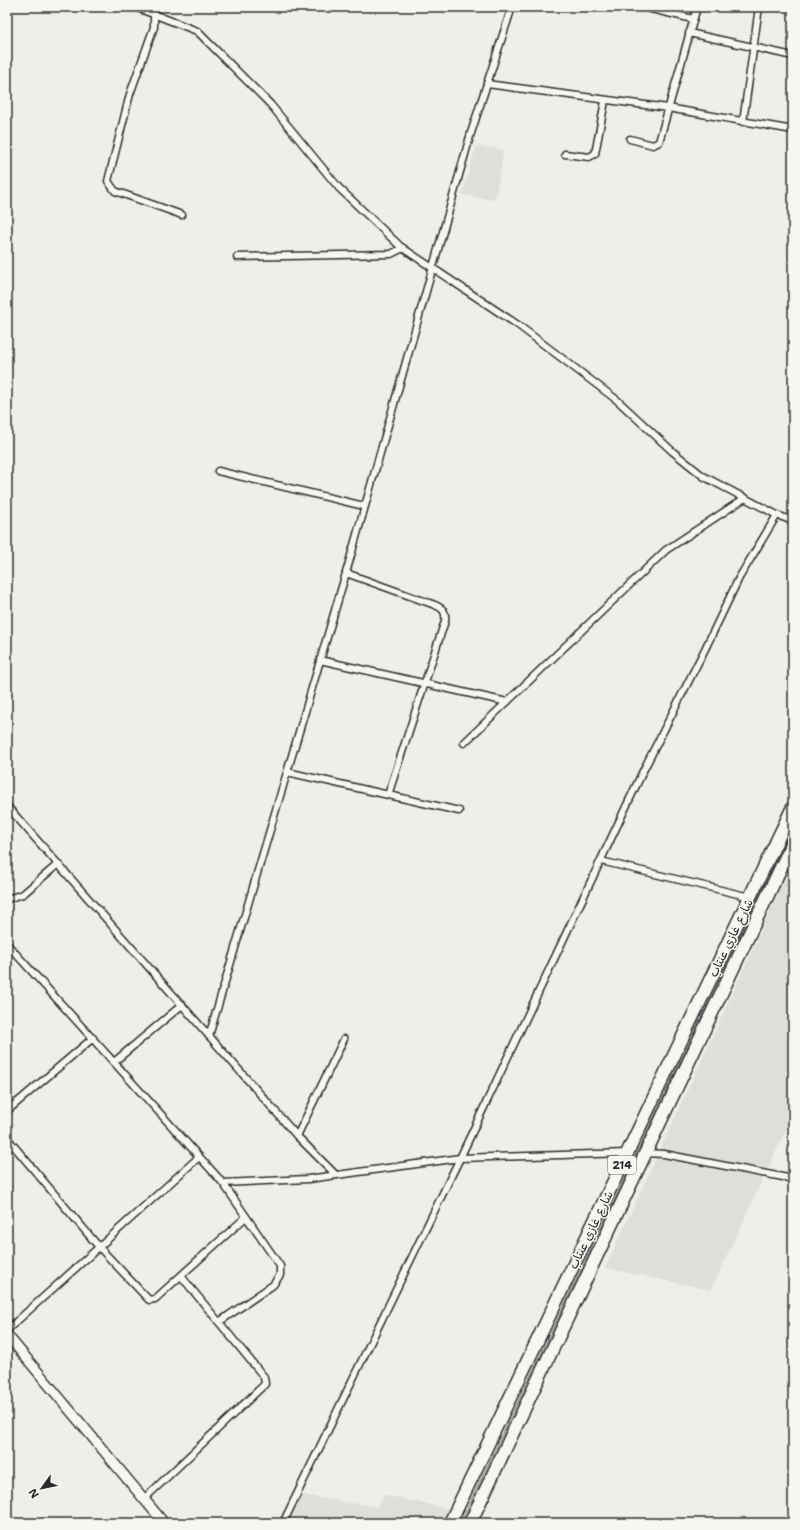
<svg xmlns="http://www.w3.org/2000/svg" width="800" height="1530" font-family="'Shantell Sans','Playpen Sans Arabic',sans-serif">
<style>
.built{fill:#dededb}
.green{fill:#cececa;stroke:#7c7c7a}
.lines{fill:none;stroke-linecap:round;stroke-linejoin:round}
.street-casing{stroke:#2b2b2b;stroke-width:9}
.secondary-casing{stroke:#2b2b2b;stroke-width:12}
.highway-casing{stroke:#2b2b2b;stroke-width:15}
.street{stroke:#f6f6f2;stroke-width:6}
.secondary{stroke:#f6f6f2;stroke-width:9}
.highway{stroke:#f6f6f2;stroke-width:12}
.labels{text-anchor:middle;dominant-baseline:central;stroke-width:3;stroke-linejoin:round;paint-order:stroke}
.shield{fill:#f6f6f2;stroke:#686867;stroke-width:1}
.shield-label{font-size:11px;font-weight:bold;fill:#2b2b2b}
.street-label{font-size:12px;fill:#2b2b2b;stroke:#f6f6f2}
</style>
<rect width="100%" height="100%" fill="#eeeeea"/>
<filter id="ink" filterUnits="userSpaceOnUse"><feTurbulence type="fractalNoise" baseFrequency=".025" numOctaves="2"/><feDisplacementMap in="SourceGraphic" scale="8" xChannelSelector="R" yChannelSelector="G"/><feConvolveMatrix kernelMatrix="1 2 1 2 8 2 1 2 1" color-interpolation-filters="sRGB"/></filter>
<g filter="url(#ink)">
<!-- built -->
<g class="built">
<polygon points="476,146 504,150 495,200 462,195"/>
<polygon points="793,859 793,1114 775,1153 711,1290 605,1268 751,953"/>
<polygon points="297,1494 376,1507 385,1495 451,1509 444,1523 283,1523"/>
</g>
<!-- green -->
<polygon class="green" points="793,826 793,834 464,1523 460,1523"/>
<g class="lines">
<defs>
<g id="street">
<polyline points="135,7 197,31 270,104 339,188 401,247 518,325 617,400 672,451 703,476 777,515 793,521"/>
<polyline points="643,7 693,19"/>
<polyline points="154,14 154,27 130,94 108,181 115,191 182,215"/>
<polyline points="689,33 793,56"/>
<polyline points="487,84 668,108 793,130"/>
<polyline points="743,122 759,7"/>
<polyline points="630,139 653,145 659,142 697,7"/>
<polyline points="565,154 589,157 595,154 605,101"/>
<polyline points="237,257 391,254 403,248"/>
<polyline points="218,471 364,506"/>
<path d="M346 573 435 605C444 609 446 612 445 621L388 795"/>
<polyline points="320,660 507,702"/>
<polyline points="464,743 666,550 745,498"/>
<polyline points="287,772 459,811"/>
<polyline points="7,806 297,1136 336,1175"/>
<polyline points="601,861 750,897"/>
<polyline points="7,899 23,894 57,865"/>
<polyline points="7,944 223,1183 280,1266 280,1275 273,1285 219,1322"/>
<polyline points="209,1036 346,573 471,133 512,7"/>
<polyline points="114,1062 182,1005"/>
<polyline points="7,1111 93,1038"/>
<polyline points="297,1136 344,1039"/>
<polyline points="7,1138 99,1247 149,1300 155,1299 246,1217"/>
<polyline points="645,1153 664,1154 793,1179"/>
<polyline points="223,1183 308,1179 460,1158 628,1153"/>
<polyline points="7,1330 199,1157"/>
<polyline points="144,1499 265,1384 264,1377 181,1276"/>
<polyline points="283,1523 460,1158 643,771 705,649 739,578 777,515"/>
</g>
<polyline id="secondary" points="7,1335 164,1523"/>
<g id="highway">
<polyline points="450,1523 793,807"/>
<polyline points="470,1523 793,842"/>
</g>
</defs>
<!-- street casing -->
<use href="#street" class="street-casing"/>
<!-- secondary casing -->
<use href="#secondary" class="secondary-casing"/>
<!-- highway casing -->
<use href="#highway" class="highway-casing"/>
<!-- street -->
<use href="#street" class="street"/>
<!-- secondary -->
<use href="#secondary" class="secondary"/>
<!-- highway -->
<use href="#highway" class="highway"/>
</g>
</g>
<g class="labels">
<!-- shield labels -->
<rect class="shield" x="608" y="1156" width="28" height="18" rx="3"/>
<g class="shield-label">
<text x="622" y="1165">214</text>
</g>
<!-- street labels -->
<g class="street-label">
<text transform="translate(731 938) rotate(-64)">شارع غازي عنتاب</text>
<text transform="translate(591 1230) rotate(-64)">شارع غازي عنتاب</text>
</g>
</g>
<!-- margin -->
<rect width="800" height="1530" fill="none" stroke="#f6f6f2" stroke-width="24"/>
<rect x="12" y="12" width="776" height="1506" fill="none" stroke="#2b2b2b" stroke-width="1.5" filter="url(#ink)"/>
<!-- north arrow -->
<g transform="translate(42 1488) rotate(237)" stroke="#f6f6f2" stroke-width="3" paint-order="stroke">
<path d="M0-3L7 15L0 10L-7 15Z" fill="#2b2b2b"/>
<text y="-6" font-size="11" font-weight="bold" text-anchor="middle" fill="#2b2b2b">N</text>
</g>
</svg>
